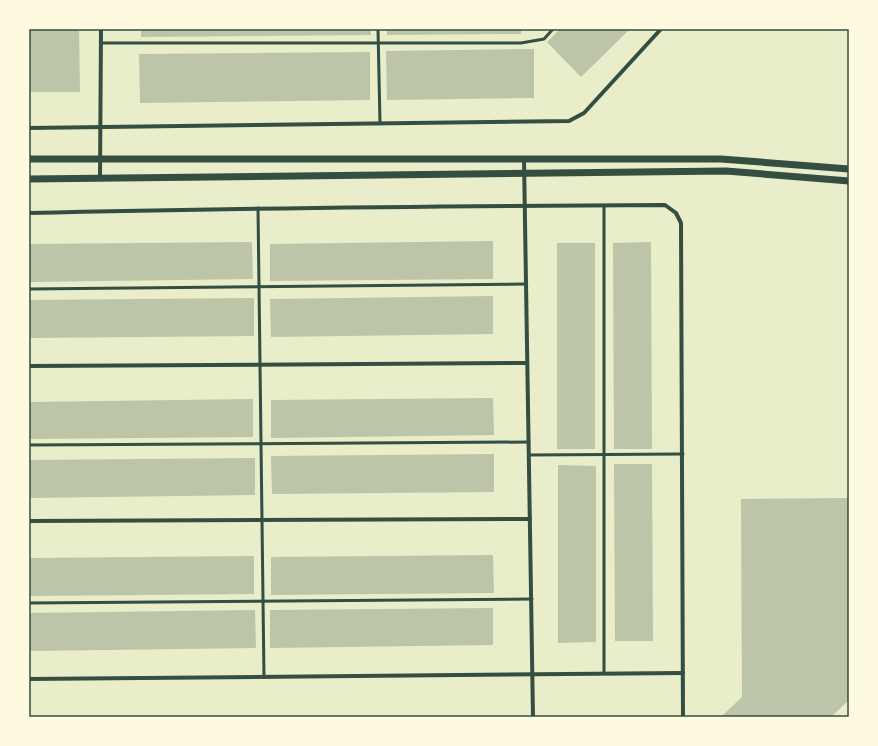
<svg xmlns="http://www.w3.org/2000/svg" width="878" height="746" font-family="Poppins,sans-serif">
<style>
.building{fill:#bcc5a7}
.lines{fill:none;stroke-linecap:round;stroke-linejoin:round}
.service{stroke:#344e41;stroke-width:3}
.minor{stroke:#344e41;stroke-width:4}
.tertiary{stroke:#344e41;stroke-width:7}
.neatline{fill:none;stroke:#344e41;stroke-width:1.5}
</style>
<rect width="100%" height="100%" fill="#e9edc9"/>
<!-- building -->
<g class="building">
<polygon points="30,29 79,29 80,92 31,92"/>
<polygon points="141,29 371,29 371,35 141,37"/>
<polygon points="387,29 521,29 521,34 387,35"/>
<polygon points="560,29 630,29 581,77 547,42"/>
<polygon points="534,49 534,98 387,100 386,51"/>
<polygon points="370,52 370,100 140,103 139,54"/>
<polygon points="493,241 493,279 270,281 270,244"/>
<polygon points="252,242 253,279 29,282 29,244"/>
<polygon points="651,242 652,449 614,449 613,243"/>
<rect x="557" y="243" width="38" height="206"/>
<polygon points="493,296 493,334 271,337 270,299"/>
<polygon points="254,298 254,336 29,338 29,300"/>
<polygon points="493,398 494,435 271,438 271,400"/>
<polygon points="253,399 253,437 29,439 29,402"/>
<polygon points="494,454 494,492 272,494 271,456"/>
<polygon points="255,458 255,495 29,498 29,460"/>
<polygon points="614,464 652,464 653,641 615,641"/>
<polygon points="558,465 596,466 596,642 558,643"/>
<polygon points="849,498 849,700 831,717 724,717 723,715 742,697 741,499"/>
<polygon points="493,555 494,593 271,595 271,557"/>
<polygon points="254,556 254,594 29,596 29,558"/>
<polygon points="493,608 493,645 270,648 270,610"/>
<polygon points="255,610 256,648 29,651 29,613"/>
</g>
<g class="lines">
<!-- service -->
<g class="service">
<polyline points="378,29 380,123"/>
<polyline points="101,43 521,43 544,39 553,29"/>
<polyline points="604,206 604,673"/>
<polyline points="258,208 264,677"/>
<polyline points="29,289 526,284"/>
<polyline points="29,445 529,442"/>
<polyline points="529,455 683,454"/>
<polyline points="29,603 532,599"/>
</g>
<!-- minor -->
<g class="minor">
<polyline points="29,128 569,121 584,113 661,29"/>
<polyline points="524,159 533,717"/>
<polyline points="100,178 101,29"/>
<path d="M29 213C241 208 453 206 665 205L676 213 681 223 683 717"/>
<polyline points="29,366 527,363"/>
<polyline points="29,521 530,519"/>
<polyline points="29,679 683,673"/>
</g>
<!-- tertiary -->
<g class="tertiary">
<polyline points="29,159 721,159 849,169"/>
<polyline points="29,179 726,171 849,181"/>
</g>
</g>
<!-- border -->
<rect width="878" height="746" fill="none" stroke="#fefae0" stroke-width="60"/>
<rect x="30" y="30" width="818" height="686" class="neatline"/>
</svg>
